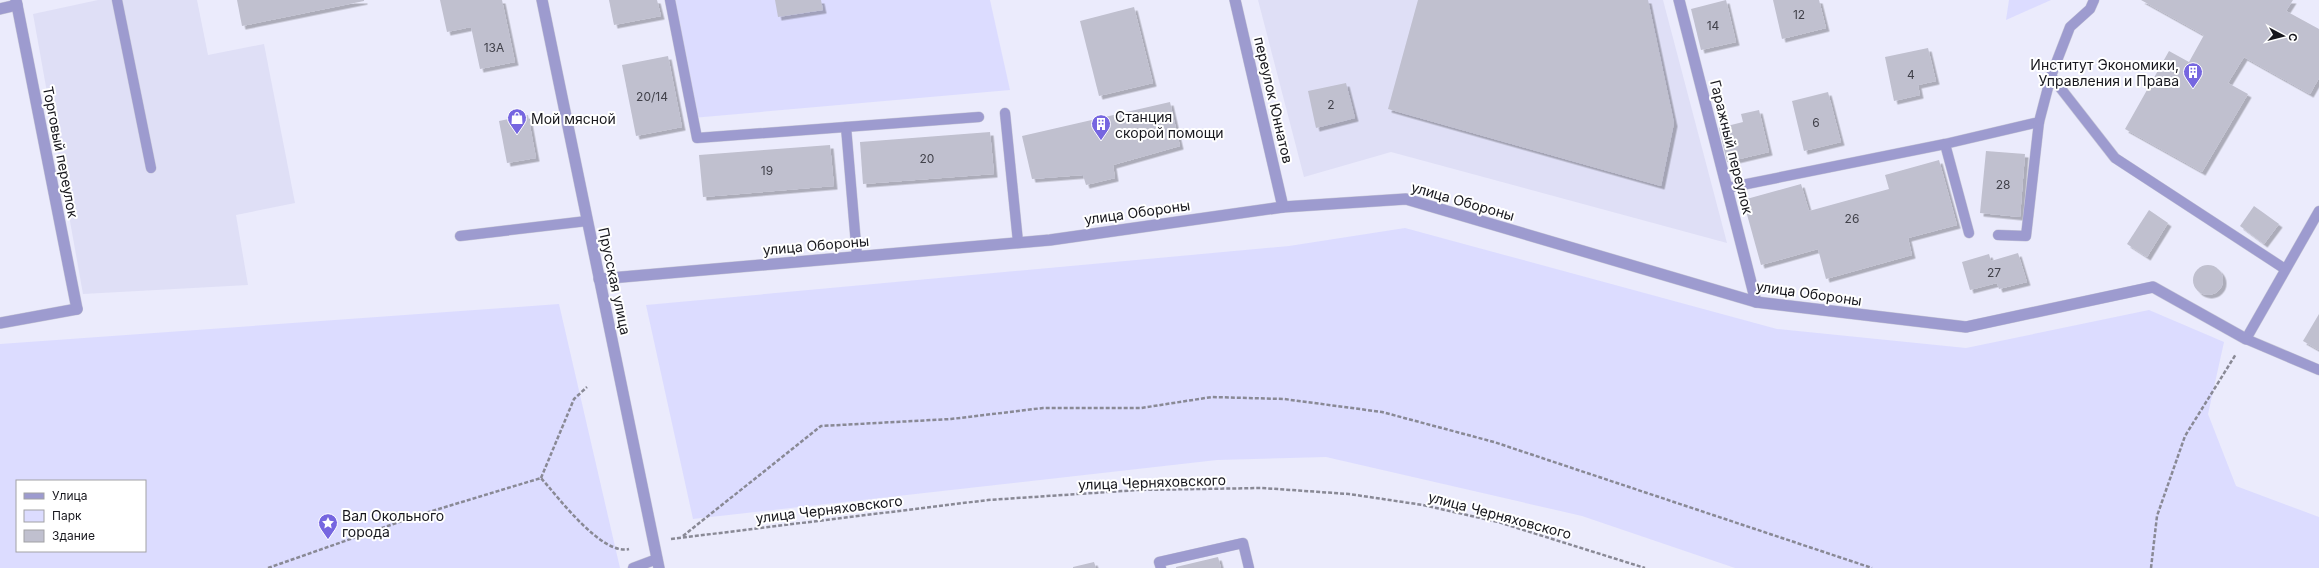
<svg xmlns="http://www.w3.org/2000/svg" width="2319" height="568" font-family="Inter,sans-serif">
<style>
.built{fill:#dfdff6}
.green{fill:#dcdcff;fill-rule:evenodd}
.building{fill:#c0c0cf;filter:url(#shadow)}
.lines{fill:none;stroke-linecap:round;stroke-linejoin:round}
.service-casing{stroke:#c9c9d8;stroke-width:11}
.pedestrian-casing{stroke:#c9c9d8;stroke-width:12}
.minor-casing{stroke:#c9c9d8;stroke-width:12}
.tertiary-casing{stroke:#c9c9d8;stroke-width:12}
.path{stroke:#898995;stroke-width:2.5;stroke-dasharray:4 2;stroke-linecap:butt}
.service{stroke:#9d9bcf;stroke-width:10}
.pedestrian{stroke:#9d9bcf;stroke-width:11}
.minor{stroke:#9d9bcf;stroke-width:11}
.tertiary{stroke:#9d9bcf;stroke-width:11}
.labels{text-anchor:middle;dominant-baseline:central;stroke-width:4;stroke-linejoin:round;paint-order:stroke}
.number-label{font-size:12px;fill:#41414a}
.poi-label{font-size:14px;fill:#17171d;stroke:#fff;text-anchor:start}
.street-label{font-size:14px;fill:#17171d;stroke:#fff}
</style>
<defs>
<filter id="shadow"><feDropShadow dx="3.5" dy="3.5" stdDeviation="0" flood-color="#0004"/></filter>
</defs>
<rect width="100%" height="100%" fill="#ebebfc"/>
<!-- built -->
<g class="built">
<polygon points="98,0 197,0 208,55 264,44 295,203 236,215 248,285 83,294 33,14"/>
<polygon points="1258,0 1663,0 1727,243 1391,152 1304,177"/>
</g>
<!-- green -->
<g class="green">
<polygon points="670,0 990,0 1010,90 692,118"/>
<polygon points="2009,0 2051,0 2006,20"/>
<polygon points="1405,228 1777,329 1966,348 2149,310 2224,342 2208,414 2236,486 2319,517 2319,568 1735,568 1582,516 1326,457 1217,460 693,519 646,305 1289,246"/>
<path d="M559 304 620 568H0V344ZM17 481H145V551H17Z"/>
</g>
<!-- building -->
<g class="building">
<polygon points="237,0 364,0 364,1 242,26"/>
<polygon points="440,0 502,0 515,62 480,69 471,27 447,32"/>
<polygon points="609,0 657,0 661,16 614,25"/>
<polygon points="775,0 821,0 823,10 778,17"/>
<polygon points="1418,0 1648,0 1674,123 1661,186 1388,109"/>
<polygon points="1726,0 1736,42 1701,50 1691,9"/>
<polygon points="1773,0 1819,0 1826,28 1782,39"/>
<polygon points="2141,0 2293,0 2286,11 2319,29 2319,78 2310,94 2244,57 2228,83 2248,94 2202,172 2125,129 2169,51 2189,62 2204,35"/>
<polygon points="1134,7 1153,83 1099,96 1080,21"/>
<polygon points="1928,48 1936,81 1918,85 1920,95 1894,101 1885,57"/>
<polygon points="668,56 682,127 636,136 622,65"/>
<polygon points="1346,83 1355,118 1316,128 1308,91"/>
<polygon points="1828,92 1841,142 1804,151 1792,101"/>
<polygon points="1170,102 1180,146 1113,165 1115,178 1086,185 1083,175 1032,179 1022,136"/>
<polygon points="1759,110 1769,152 1727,162 1719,128 1743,122 1741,114"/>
<polygon points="528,115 536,158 507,163 499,121"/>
<polygon points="990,132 994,174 863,184 860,142"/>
<polygon points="830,145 834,186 703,197 699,155"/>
<polygon points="1986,151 2025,154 2020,217 1980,213"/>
<polygon points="1939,160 1957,225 1908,238 1912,255 1826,279 1818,249 1761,265 1743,200 1801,184 1809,211 1889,189 1885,175"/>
<polygon points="2254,206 2279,224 2264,244 2240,226"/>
<polygon points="2149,210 2168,223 2147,257 2127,244"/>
<polygon points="2018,253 2027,282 1999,289 1997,283 1970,290 1962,262 1989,254 1991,261"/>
<circle cx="2208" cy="280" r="15"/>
<polygon points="2319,314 2319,350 2303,341"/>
<polygon points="1218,557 1221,568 1176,568 1176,567"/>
<polygon points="1094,562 1096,568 1073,568 1073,567"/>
</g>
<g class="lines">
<defs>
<g id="service">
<polyline points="117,0 151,168"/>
<polyline points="670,0 697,138 979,117"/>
<polyline points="2051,76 2115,158 2285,269"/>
<polyline points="1005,113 1018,242"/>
<polyline points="846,127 857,256"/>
<polyline points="1945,144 1969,233"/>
<polyline points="1727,188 1945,144 2039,122 2051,76 2070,27 2090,9 2094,0"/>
<polyline points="2319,211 2246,339 2319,370"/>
<polyline points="1998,235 2026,236 2039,122"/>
<polyline points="460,236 587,221"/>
<polyline points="633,568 657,559"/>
<polyline points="1161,568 1159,562 1243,543 1249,568"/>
</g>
<g id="pedestrian">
<polyline points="1283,207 1406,199 1756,302 1966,327 2153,287 2246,339"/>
<polyline points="0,323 77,309"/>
</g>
<g id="minor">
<polyline points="16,0 77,309"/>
<polyline points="1679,0 1756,302"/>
<polyline points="0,9 17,5"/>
</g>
<g id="tertiary">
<polyline points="542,0 659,568"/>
<polyline points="599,279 1050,240 1283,207 1235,0"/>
</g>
</defs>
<!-- service casing -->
<use href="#service" class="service-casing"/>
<!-- pedestrian casing -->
<use href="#pedestrian" class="pedestrian-casing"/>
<!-- minor casing -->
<use href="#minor" class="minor-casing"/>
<!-- tertiary casing -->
<use href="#tertiary" class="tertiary-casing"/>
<!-- path -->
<g class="path">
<polyline points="541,478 574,399 587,387"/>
<polyline points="683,536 821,426 951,419 1043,408 1141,408 1212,397 1284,399 1382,412 1494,442 1872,568"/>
<polyline points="671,539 988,500 1138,490 1262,488 1349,494 1423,505 1498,522 1645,568"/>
<path d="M268 568 419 515 541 478C558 497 602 556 629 549"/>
<polyline points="2151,568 2157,516 2185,436 2236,354"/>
</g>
<!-- service -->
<use href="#service" class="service"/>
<!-- pedestrian -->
<use href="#pedestrian" class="pedestrian"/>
<!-- minor -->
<use href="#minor" class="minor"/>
<!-- tertiary -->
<use href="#tertiary" class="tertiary"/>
</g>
<!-- icons -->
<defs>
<symbol id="building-pin" viewBox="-11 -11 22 30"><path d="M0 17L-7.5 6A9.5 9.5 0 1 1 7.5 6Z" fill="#7666e0" stroke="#fff"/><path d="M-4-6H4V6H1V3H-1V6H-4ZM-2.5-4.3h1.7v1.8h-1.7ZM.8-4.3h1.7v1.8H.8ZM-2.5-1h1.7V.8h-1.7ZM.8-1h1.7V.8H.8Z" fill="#fff"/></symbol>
<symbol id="shop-pin" viewBox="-11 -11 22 30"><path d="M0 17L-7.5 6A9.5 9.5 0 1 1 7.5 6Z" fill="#7666e0" stroke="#fff"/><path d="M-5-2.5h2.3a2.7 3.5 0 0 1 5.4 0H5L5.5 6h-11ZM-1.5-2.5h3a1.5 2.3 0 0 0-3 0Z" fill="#fff"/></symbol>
<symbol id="sight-pin" viewBox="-11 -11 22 30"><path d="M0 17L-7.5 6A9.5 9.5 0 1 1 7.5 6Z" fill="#7666e0" stroke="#fff"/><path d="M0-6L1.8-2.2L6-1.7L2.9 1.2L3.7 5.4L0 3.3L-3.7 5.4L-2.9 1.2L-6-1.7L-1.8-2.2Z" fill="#fff"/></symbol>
</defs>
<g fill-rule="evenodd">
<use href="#building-pin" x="2182" y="61" width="22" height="30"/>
<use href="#shop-pin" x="506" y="107" width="22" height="30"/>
<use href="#building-pin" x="1090" y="113" width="22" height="30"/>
<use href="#sight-pin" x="317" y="512" width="22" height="30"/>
</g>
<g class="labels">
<!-- number labels -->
<g class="number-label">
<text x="1799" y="14">12</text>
<text x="1713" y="25">14</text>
<text x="494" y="47">13А</text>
<text x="1911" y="74">4</text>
<text x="652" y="96">20/14</text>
<text x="1331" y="104">2</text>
<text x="1816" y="122">6</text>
<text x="927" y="158">20</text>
<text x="767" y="170">19</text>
<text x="2003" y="184">28</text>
<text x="1852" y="218">26</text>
<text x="1994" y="272">27</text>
</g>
<!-- poi labels -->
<g class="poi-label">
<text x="2179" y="64" text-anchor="end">Институт Экономики,<tspan x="2179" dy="16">Управления и Права</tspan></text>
<text x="1115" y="116">Станция<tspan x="1115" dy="16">скорой помощи</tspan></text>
<text x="531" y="118">Мой мясной</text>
<text x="342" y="515">Вал Окольного<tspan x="342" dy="16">города</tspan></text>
</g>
<!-- street labels -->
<g class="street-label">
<text transform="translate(1274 100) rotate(77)">переулок Юннатов</text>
<text transform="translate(1732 147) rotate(76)">Гаражный переулок</text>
<text transform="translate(61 152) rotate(79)">Торговый переулок</text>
<text transform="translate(1463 201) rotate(16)">улица Обороны</text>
<text transform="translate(1137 212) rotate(-8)">улица Обороны</text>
<text transform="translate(816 245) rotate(-5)">улица Обороны</text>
<text transform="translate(615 281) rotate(78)">Прусская улица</text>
<text transform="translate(1809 293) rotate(8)">улица Обороны</text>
<text transform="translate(1152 482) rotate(-2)">улица Черняховского</text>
<text transform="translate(829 509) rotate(-7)">улица Черняховского</text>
<text transform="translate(1500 515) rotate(15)">улица Черняховского</text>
</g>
</g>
<!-- legend -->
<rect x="16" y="480" width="130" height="72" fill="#ffffff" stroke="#a2a2a5"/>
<rect x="24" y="493" width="20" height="6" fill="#9d9bcf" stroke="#a2a2a5"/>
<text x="52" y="500" font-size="12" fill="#17171d">Улица</text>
<rect x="24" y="510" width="20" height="12" fill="#dcdcff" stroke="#a2a2a5"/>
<text x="52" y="520" font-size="12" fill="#17171d">Парк</text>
<rect x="24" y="530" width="20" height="12" fill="#c0c0cf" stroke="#a2a2a5"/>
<text x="52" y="540" font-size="12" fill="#17171d">Здание</text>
<!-- north arrow -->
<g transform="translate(2283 36) rotate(97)" stroke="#ffffff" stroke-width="3" paint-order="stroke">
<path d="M0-3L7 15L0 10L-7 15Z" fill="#17171d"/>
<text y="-6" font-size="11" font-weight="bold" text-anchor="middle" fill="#17171d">С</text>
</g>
</svg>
